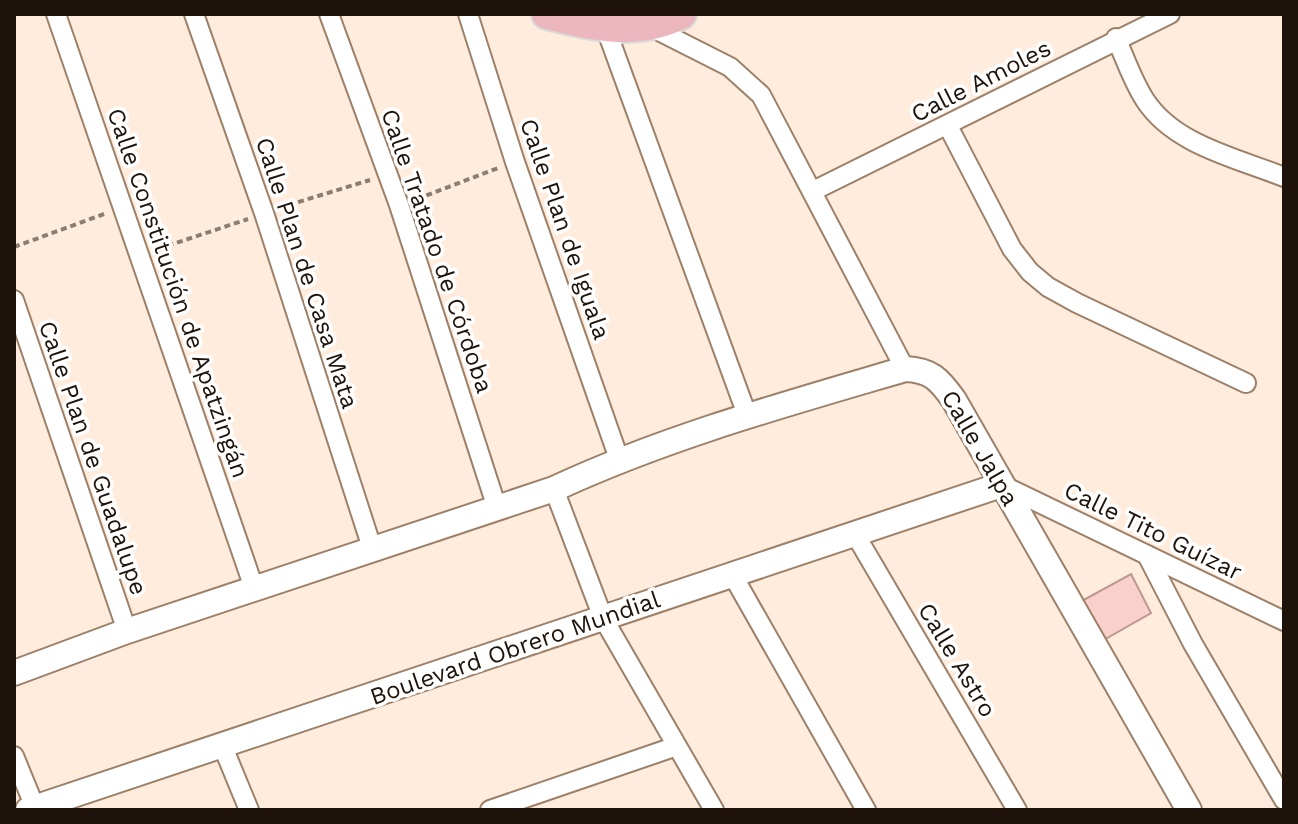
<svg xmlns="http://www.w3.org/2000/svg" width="1298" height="824" font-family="'Work Sans',sans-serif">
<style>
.building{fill:#f9d0ca;stroke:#be9791;stroke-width:2}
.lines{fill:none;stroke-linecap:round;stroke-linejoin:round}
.minor-casing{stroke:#9c8069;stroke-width:22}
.tertiary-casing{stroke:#9c8069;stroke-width:28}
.primary-casing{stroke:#dbd9d8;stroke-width:34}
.path{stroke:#8b7d71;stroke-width:4;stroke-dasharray:6 4;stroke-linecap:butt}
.minor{stroke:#fff;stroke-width:18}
.tertiary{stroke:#fff;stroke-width:24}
.primary{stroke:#ebb6bd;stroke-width:30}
.labels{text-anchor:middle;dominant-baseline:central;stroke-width:7;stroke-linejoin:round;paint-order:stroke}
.street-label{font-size:24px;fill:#1d130a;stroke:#fff}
</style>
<rect width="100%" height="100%" fill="#ffecdd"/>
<!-- building -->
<polygon class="building" points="1131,574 1151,613 1102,641 1080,602"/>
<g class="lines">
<defs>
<g id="minor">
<polyline points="56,14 254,588"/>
<polyline points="194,14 264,213 372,548"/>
<polyline points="329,14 399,205 496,505"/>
<polyline points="468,14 515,162 619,459"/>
<polyline points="647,25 730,67 761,95 905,369"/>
<polyline points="606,29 747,415"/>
<path d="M1116 38C1125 58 1133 82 1145 100 1174 145 1237 158 1284 177"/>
<polyline points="948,126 1012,249 1030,272 1048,287 1077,303 1246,383"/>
<polyline points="813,191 1170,14"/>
<polyline points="14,300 127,631"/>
<polyline points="1002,485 1284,621"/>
<polyline points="554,489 603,618 714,810"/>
<polyline points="855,534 1017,810"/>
<polyline points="1147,555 1193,644 1284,800"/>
<polyline points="732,574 866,810"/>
<polyline points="223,747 249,810"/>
<polyline points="14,756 36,810"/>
<polyline points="490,810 674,747"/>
</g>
<g id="tertiary">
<path d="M14 673 127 631 554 489C666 437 786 404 905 369 931 370 939 379 954 400L1189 810"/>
<polyline points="28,810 1001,485"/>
</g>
<path id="primary" d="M547 14C593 26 636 36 681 14"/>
</defs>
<!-- minor casing -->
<use href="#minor" class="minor-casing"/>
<!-- tertiary casing -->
<use href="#tertiary" class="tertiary-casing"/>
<!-- primary casing -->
<use href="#primary" class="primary-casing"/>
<!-- path -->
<g class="path">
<polyline points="417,199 498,168"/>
<polyline points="279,208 370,180"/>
<polyline points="14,247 104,214"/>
<polyline points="158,249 248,219"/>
</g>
<!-- minor -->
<use href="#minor" class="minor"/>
<!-- tertiary -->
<use href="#tertiary" class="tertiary"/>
<!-- primary -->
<use href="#primary" class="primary"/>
</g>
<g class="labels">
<!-- street labels -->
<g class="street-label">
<text transform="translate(981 81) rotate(-27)">Calle Amoles</text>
<text transform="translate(565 229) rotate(71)">Calle Plan de Iguala</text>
<text transform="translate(437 251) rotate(71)">Calle Tratado de Córdoba</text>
<text transform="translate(307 273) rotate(72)">Calle Plan de Casa Mata</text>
<text transform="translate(178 293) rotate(71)">Calle Constitución de Apatzingán</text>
<text transform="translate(980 448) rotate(60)">Calle Jalpa</text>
<text transform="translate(93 458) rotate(71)">Calle Plan de Guadalupe</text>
<text transform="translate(1153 531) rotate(26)">Calle Tito Guízar</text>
<text transform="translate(515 648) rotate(-19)">Boulevard Obrero Mundial</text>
<text transform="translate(957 660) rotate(59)">Calle Astro</text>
</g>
</g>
<!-- border -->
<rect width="1298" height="824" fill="none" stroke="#1d130a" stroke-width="32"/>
</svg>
